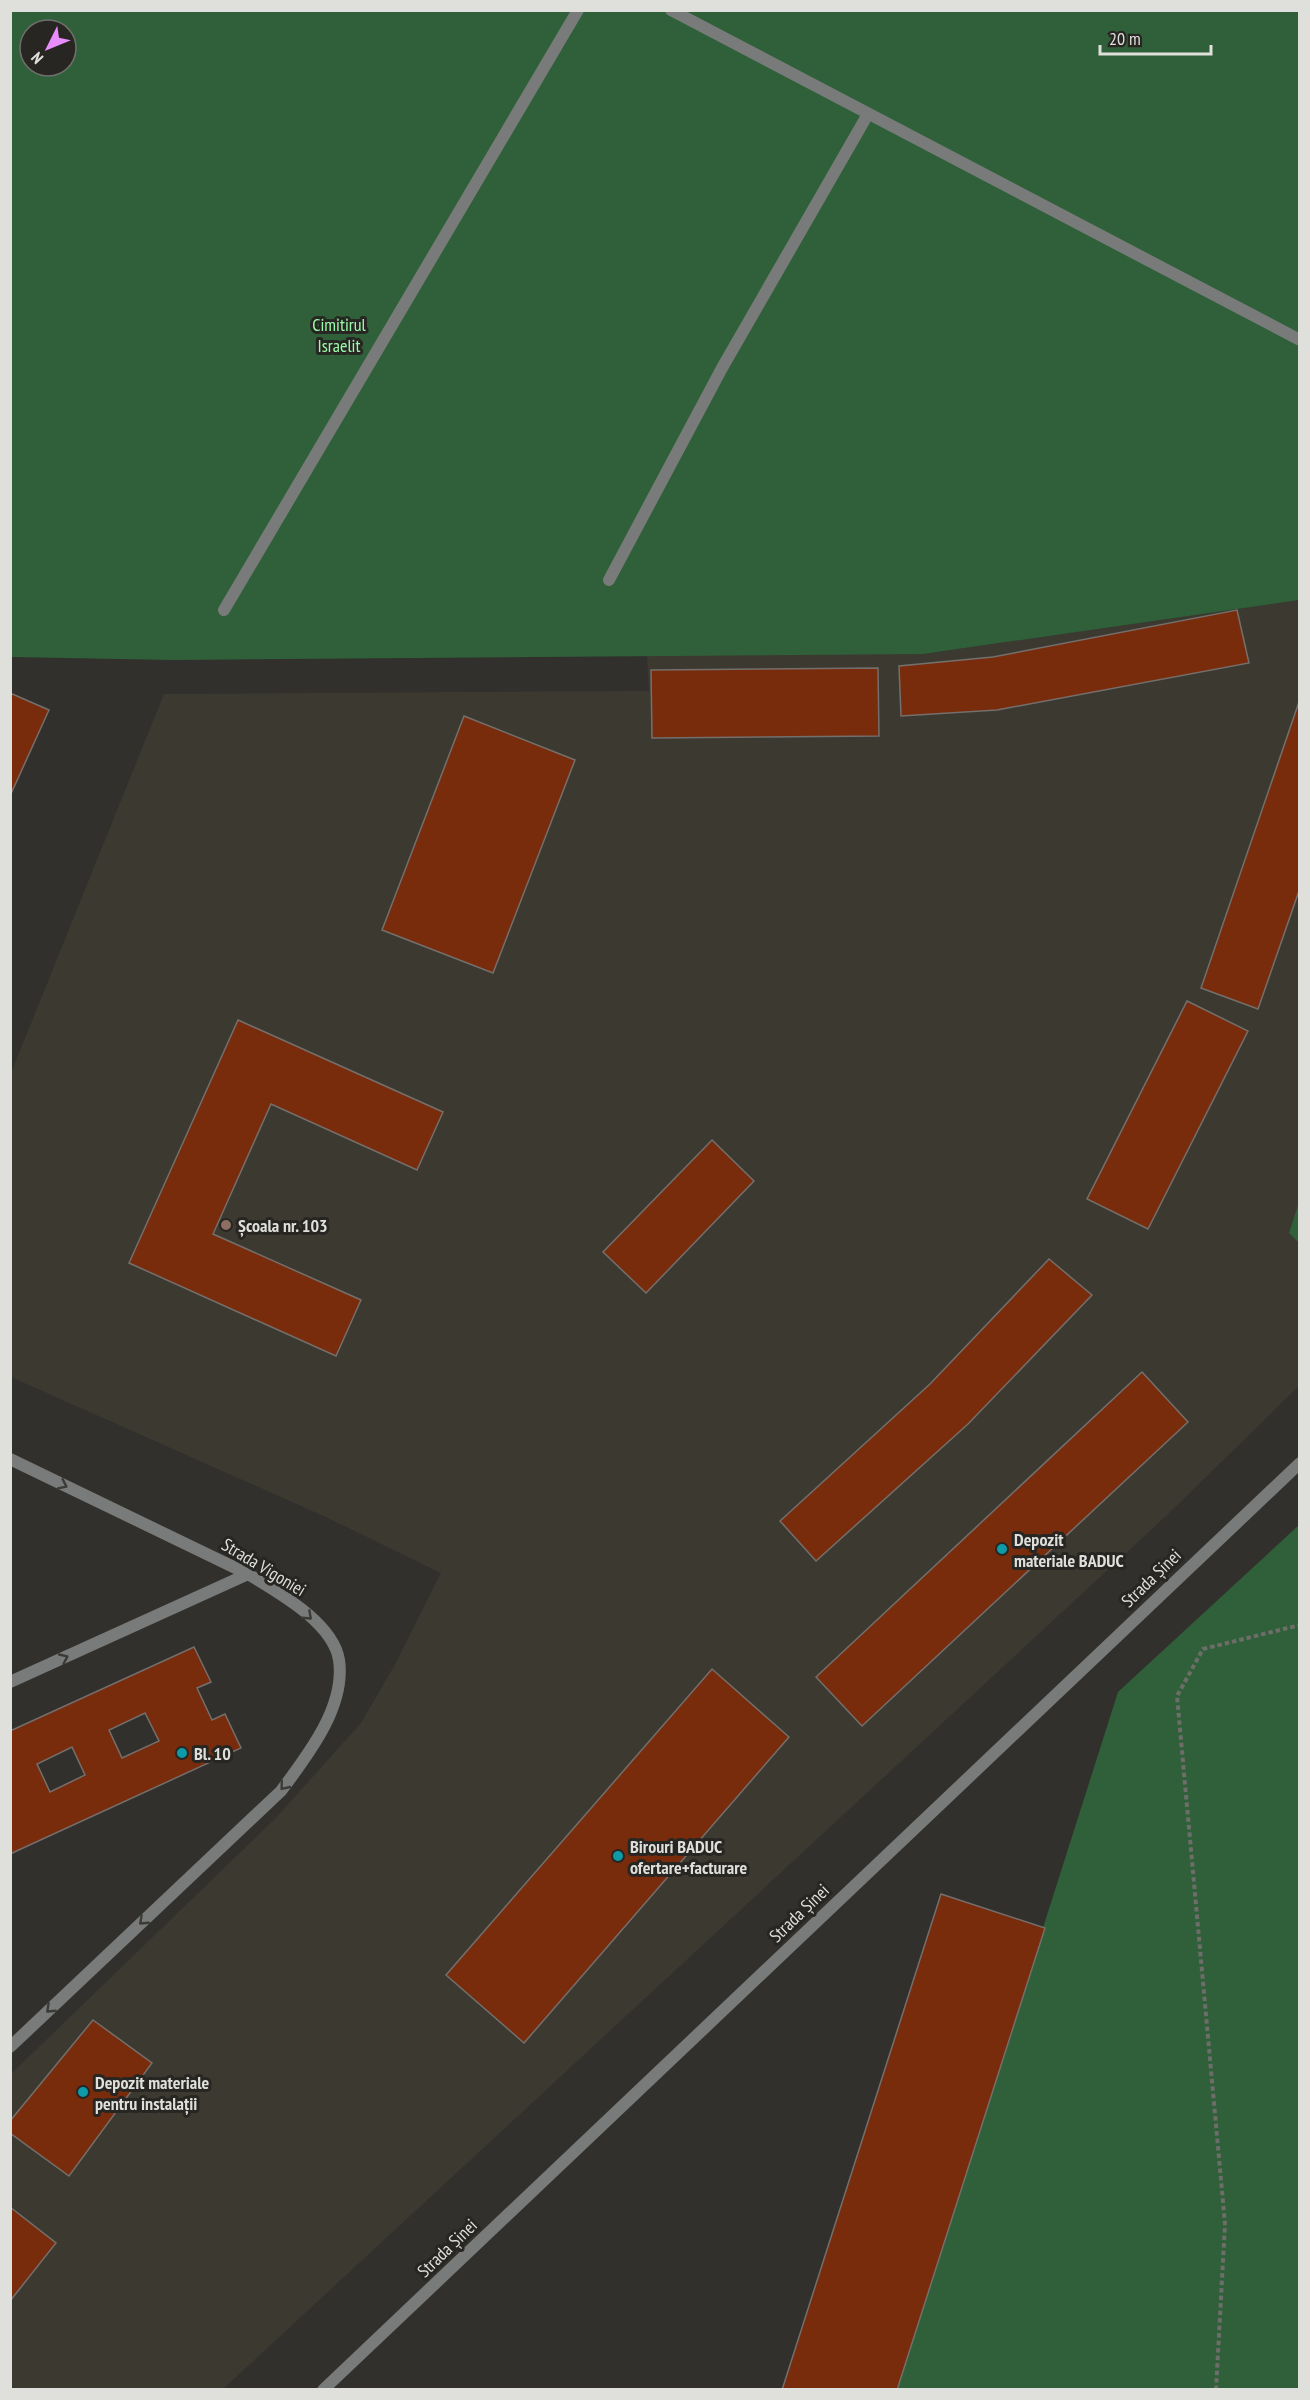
<svg xmlns="http://www.w3.org/2000/svg" width="1310" height="2400" font-family="'PT Sans Narrow',sans-serif">
<style>
.built{fill:#3c3a30}
.green{fill:#306039;fill-rule:evenodd}
.building{fill:#792c0c;stroke:#746f6d;stroke-width:1.5;fill-rule:evenodd}
.lines{fill:none;stroke-linecap:round;stroke-linejoin:round}
.path{stroke:#6d6d69;stroke-width:4;stroke-dasharray:4.5 3;stroke-linecap:butt}
.lane{stroke:#787b7a;stroke-width:12}
.street{stroke:#787b7a;stroke-width:12}
.oneway{stroke:#3b3b38}
.education-dot{fill:#8d6e63;stroke:#272622;stroke-width:2}
.culture-dot{fill:#0f9aa8;stroke:#272622;stroke-width:2}
.labels{text-anchor:middle;dominant-baseline:central;stroke-width:6;stroke-linejoin:round;paint-order:stroke}
.park-label{font-size:18px;fill:#9afcaa;stroke:#272622}
.poi-label{font-size:18px;font-weight:bold;fill:#dfdfdc;stroke:#272622;text-anchor:start}
.street-label{font-size:18px;fill:#dfdfdc;stroke:#272622}
</style>
<rect width="100%" height="100%" fill="#31302c"/>
<!-- built -->
<polygon class="built" points="1299,600 1300,1202 1289,1233 1299,1243 1299,1386 1166,1516 223,2389 11,2389 11,2074 275,1819 361,1723 396,1663 441,1573 328,1518 11,1377 11,1073 164,694 649,691 647,654 923,654"/>
<!-- green -->
<g class="green">
<path d="M11 11H1299V600L923 654 175 660 11 657ZM30 30H66V66H30Z"/>
<polygon points="1299,1202 1299,1243 1289,1233"/>
<polygon points="1299,1525 1299,2389 896,2390 1118,1692"/>
</g>
<!-- building -->
<g class="building">
<polygon points="1237,610 1249,663 997,710 901,716 899,666 993,657"/>
<polygon points="878,668 879,736 652,738 651,670"/>
<polygon points="10,693 49,710 10,796"/>
<polygon points="1300,699 1300,888 1258,1009 1201,988"/>
<polygon points="464,716 575,760 493,973 382,930"/>
<polygon points="1187,1001 1248,1031 1148,1229 1087,1199"/>
<polygon points="238,1020 443,1112 417,1170 271,1104 213,1234 361,1300 336,1356 129,1263"/>
<polygon points="712,1140 754,1181 646,1293 603,1252"/>
<polygon points="1049,1259 1092,1295 968,1424 816,1561 780,1521 930,1384"/>
<polygon points="1142,1372 1188,1422 862,1726 816,1677"/>
<path d="M194 1647 211 1682 197 1688 212 1720 225 1714 241 1748 10 1854V1731ZM145 1713 159 1741 122 1758 109 1730ZM72 1747 85 1775 50 1792 37 1764Z"/>
<polygon points="712,1669 789,1737 524,2043 446,1975"/>
<polygon points="941,1894 1045,1928 897,2390 782,2390"/>
<polygon points="93,2020 152,2063 69,2176 10,2133 10,2121"/>
<polygon points="10,2207 56,2243 10,2301"/>
</g>
<g class="lines">
<!-- path -->
<polyline class="path" points="1216,2390 1225,2224 1177,1696 1203,1649 1300,1625"/>
<!-- lane -->
<g class="lane">
<polyline points="671,10 1300,340"/>
<polyline points="609,580 722,368 868,114"/>
<polyline points="224,610 578,10"/>
</g>
<!-- street -->
<g class="street">
<path d="M10 1459 248 1574C277 1592 333 1622 339 1660 346 1707 307 1756 281 1791L10 2047"/>
<polyline points="10,1682 248,1574"/>
<polyline points="323,2390 1300,1463"/>
</g>
</g>
<!-- one-way arrows -->
<defs><path id="oneway-chevron" d="M-2-3.5L2.5 0L-2 3.5" fill="none" stroke-width="1.6" stroke-linecap="round" stroke-linejoin="round" transform="scale(1.5)"/></defs>
<g class="oneway">
<use href="#oneway-chevron" transform="translate(63 1485) rotate(26)"/>
<use href="#oneway-chevron" transform="translate(308 1616) rotate(43)"/>
<use href="#oneway-chevron" transform="translate(64 1658) rotate(-25)"/>
<use href="#oneway-chevron" transform="translate(284 1786) rotate(129)"/>
<use href="#oneway-chevron" transform="translate(143 1921) rotate(137)"/>
<use href="#oneway-chevron" transform="translate(50 2009) rotate(137)"/>
</g>
<!-- markers -->
<circle class="education-dot" cx="226" cy="1225" r="6"/>
<g class="culture-dot">
<circle cx="1002" cy="1549" r="6"/>
<circle cx="182" cy="1753" r="6"/>
<circle cx="618" cy="1856" r="6"/>
<circle cx="83" cy="2092" r="6"/>
</g>
<g class="labels">
<!-- park labels -->
<g class="park-label">
<text x="339" y="324">Cimitirul<tspan x="339" dy="21">Israelit</tspan></text>
</g>
<!-- poi labels -->
<g class="poi-label">
<text x="238" y="1225">Școala nr. 103</text>
<text x="1014" y="1539">Depozit<tspan x="1014" dy="21">materiale BADUC</tspan></text>
<text x="194" y="1753">Bl. 10</text>
<text x="630" y="1846">Birouri BADUC<tspan x="630" dy="21">ofertare+facturare</tspan></text>
<text x="95" y="2082">Depozit materiale<tspan x="95" dy="21">pentru instalații</tspan></text>
</g>
<!-- street labels -->
<g class="street-label">
<text transform="translate(264 1567) rotate(31)">Strada Vigoniei</text>
<text transform="translate(1151 1578) rotate(-44)">Strada Șinei</text>
<text transform="translate(799 1913) rotate(-44)">Strada Șinei</text>
<text transform="translate(447 2248) rotate(-44)">Strada Șinei</text>
</g>
</g>
<!-- border -->
<rect width="1310" height="2400" fill="none" stroke="#dfdfdc" stroke-width="24"/>
<!-- north arrow -->
<g transform="translate(48 48) rotate(227)"><circle r="28" fill="#272622" stroke="#71706c" stroke-width="1.5"/>
<path d="M0-4.5L10 22L0 15L-10 22Z" fill="#ea8dfc"/>
<text y="-9" font-size="16" font-weight="bold" text-anchor="middle" fill="#dfdfdc">N</text>
</g>
<!-- scale -->
<path d="M1100 45v9h111v-9" fill="none" stroke="#dfdfdc" stroke-width="3"/>
<text x="1109" y="45" font-size="18" fill="#dfdfdc" stroke="#272622" stroke-width="4.5" paint-order="stroke">20 m</text>
</svg>
